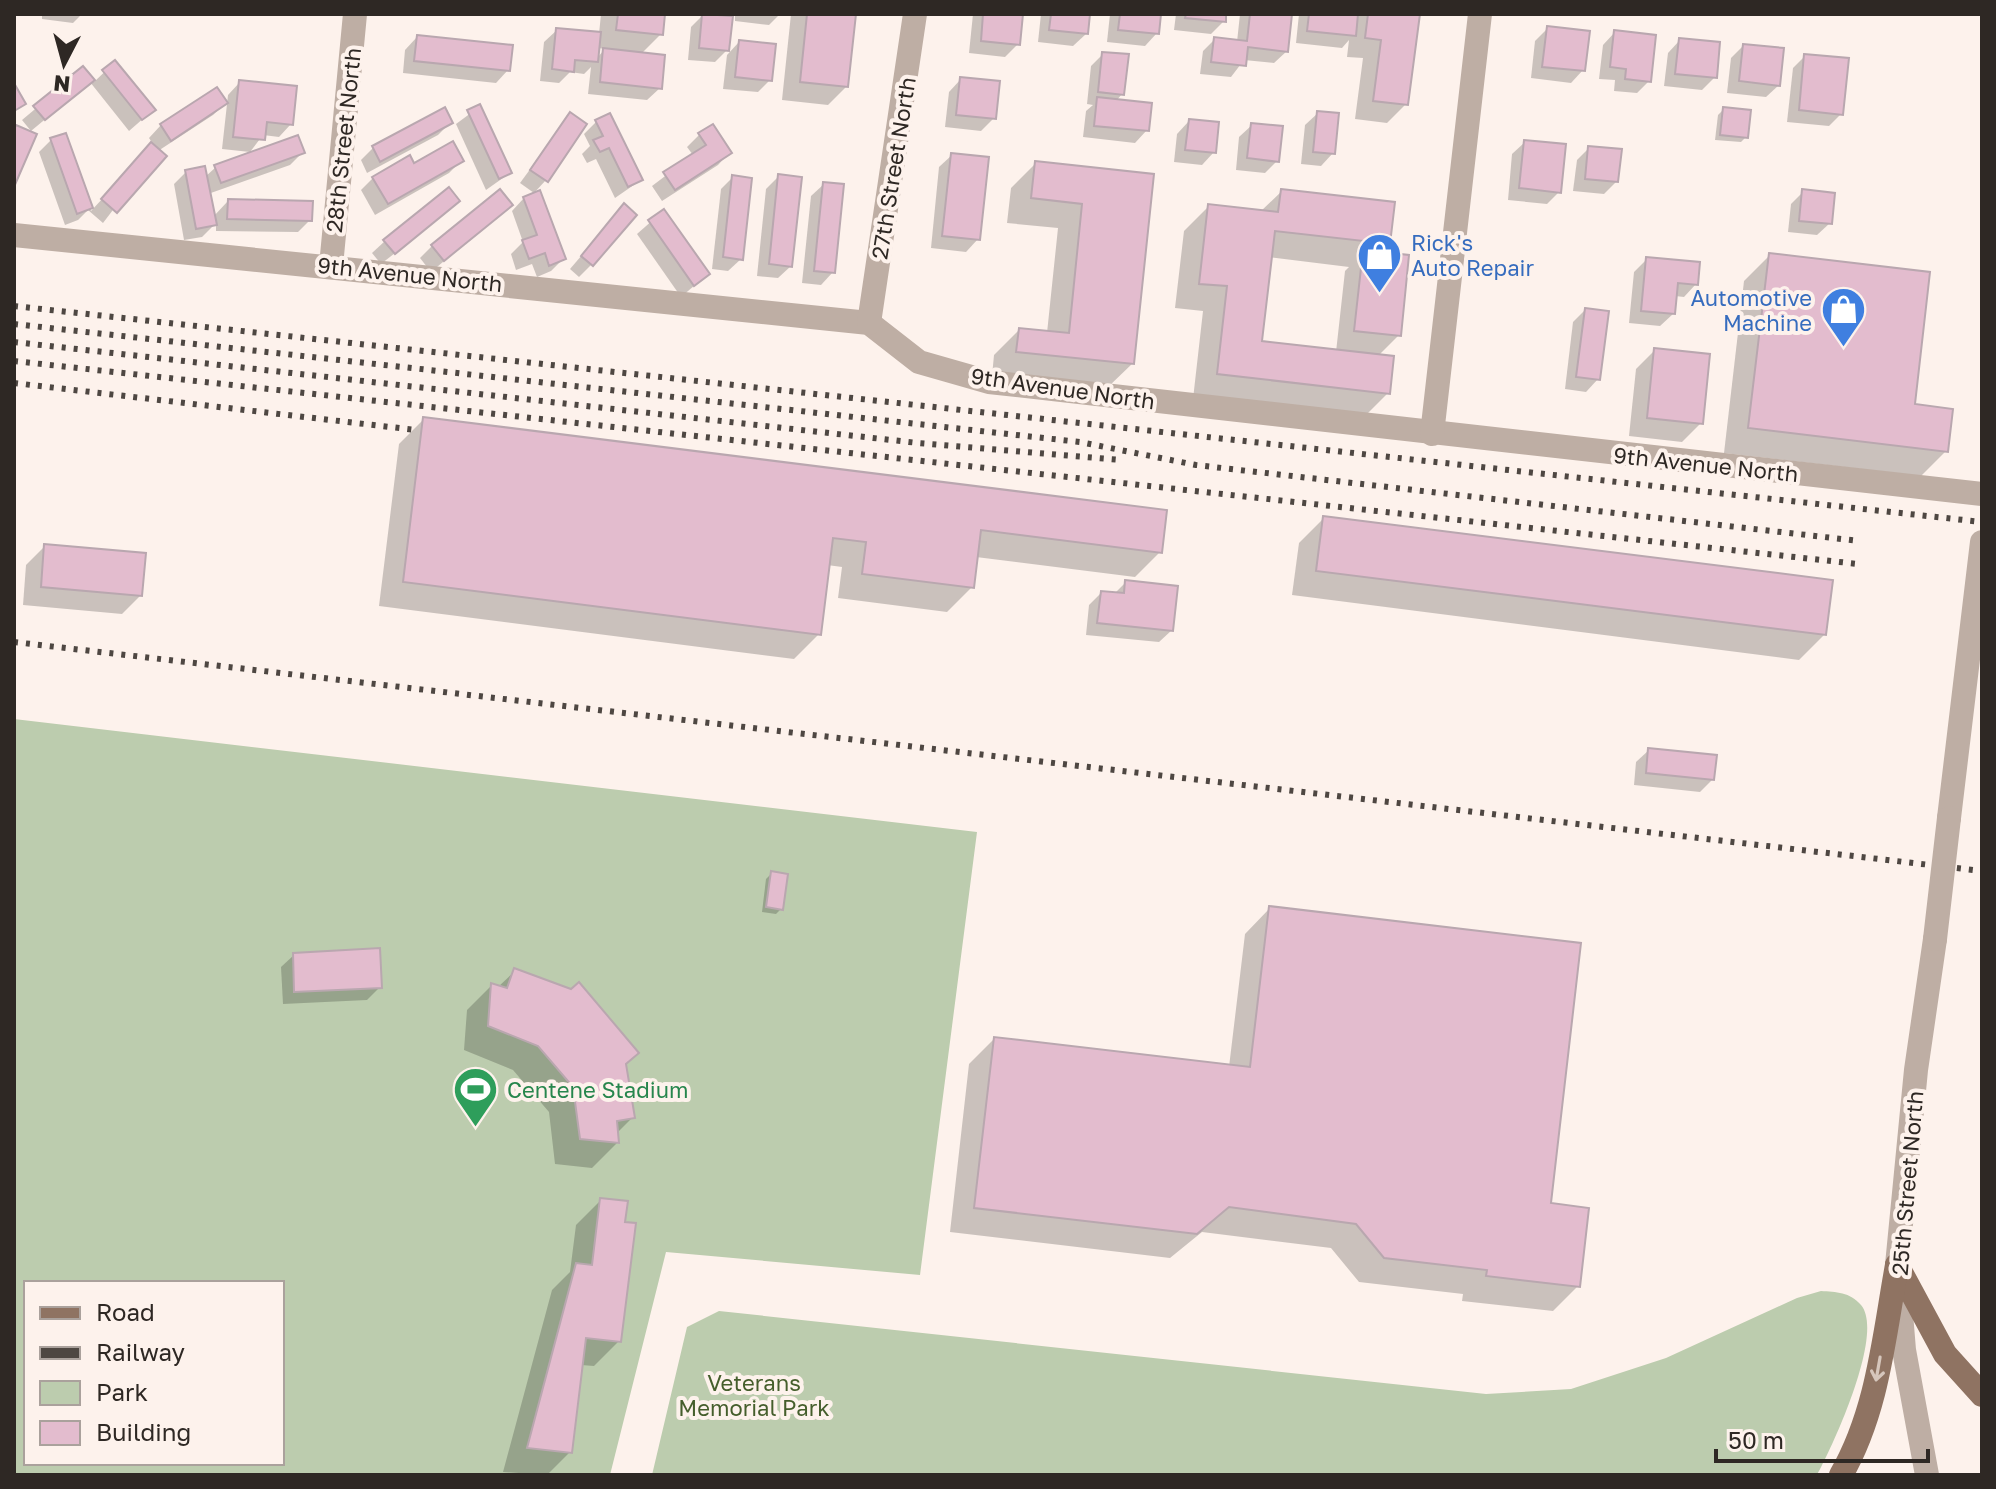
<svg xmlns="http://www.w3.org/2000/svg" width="1996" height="1489" font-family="'Golos Text',sans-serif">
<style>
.green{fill:#bcccae;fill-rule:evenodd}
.shadow{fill:#0003;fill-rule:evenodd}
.building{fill:#e3bcce;stroke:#b9a7af;stroke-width:2}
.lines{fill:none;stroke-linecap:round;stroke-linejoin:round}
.minor{stroke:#beaea4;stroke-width:24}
.major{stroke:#8f7362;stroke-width:24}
.rail{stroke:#4e4742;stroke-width:6;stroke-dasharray:4 8;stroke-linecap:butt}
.minor-bridge{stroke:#beaea4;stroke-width:24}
.oneway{stroke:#d6c6bc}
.labels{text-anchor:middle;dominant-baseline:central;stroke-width:8;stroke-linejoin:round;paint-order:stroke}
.street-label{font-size:22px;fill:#2e2824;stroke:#fdf2ec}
.shop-label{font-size:22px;fill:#366cbe;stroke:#fdf2ec;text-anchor:start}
.leisure-label{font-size:22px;fill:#27864d;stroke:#fdf2ec;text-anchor:start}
.park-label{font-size:22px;fill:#455e2c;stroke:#fdf2ec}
</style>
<rect width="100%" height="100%" fill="#fdf2ec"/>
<!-- green -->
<g class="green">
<path d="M14 719 977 832 920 1275 666 1252 610 1475H14ZM26 1283H282V1463H26Z"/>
<path d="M1821 1291C1836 1292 1850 1292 1861 1305 1885 1333 1833 1446 1817 1475H652L687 1327 719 1311 1486 1394 1571 1389 1666 1358 1797 1298Z"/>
</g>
<!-- shadow -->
<g class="shadow">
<polygon points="42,14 82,14 73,23 42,19"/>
<path d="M601 14H663L661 34 641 54 660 88 647 100 588 94 591 67 584 74 570 72 559 83 540 81 544 42 557 30 599 34ZM598 48 605 49 597 58Z"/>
<polygon points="735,14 780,14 769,25 735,21"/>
<polygon points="791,14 854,14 847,86 828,105 782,100"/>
<polygon points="973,14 1021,14 1018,44 1005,57 969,53"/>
<polygon points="1041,14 1088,14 1086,34 1073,46 1038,42"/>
<polygon points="1110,14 1159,14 1157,33 1145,46 1107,42"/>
<polygon points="1176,14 1224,14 1224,21 1211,34 1174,30"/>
<polygon points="1240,14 1290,14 1287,51 1274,63 1244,60 1231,77 1200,74 1203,51 1215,39 1237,42"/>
<polygon points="1299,14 1356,14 1356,18 1360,14 1418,14 1406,104 1387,123 1355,119 1363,58 1347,57 1349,40 1342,48 1296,43"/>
<polygon points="703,15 727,50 715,62 688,60 691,27"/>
<polygon points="1548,28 1583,70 1571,83 1531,78 1535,41"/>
<polygon points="1615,32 1649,81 1637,93 1614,91 1615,80 1599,79 1603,45"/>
<polygon points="417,37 508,70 496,83 403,73 405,50"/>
<polygon points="1680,40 1715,77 1702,90 1664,86 1668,53"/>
<polygon points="739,42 770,80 758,92 723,89 727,55"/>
<polygon points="1743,46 1779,85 1766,97 1727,93 1731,58"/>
<polygon points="1103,54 1122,94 1116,101 1147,130 1135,143 1083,137 1086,111 1093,105 1087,104 1091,66"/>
<polygon points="1805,56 1841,114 1829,126 1787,122 1793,68"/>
<polygon points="115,62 153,110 129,131 90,82 31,131 22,120 83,69 94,82"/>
<polygon points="961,79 994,118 981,131 945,127 949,92"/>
<polygon points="240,82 291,124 279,137 263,135 250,152 222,149 228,95"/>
<polygon points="225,103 213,115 158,151 103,223 88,210 78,220 65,225 39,152 51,140 65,135 91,211 153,144 149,138 161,125"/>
<polygon points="479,107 510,173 486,190 456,124"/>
<polygon points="1724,109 1746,137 1741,142 1715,140 1718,115"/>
<polygon points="1318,113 1333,153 1321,166 1301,164 1305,125"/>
<polygon points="570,115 546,180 534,193 520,183"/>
<polygon points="1189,121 1214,152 1202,165 1174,162 1177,134"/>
<polygon points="451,122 438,135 367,173 361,160 373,148"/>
<polygon points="596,122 641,180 615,198 596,159 587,163 582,154 590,146 584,134"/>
<polygon points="1252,125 1277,161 1265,173 1236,170 1239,137"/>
<polygon points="700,134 730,152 718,165 662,201 652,186 693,155 687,147"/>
<polygon points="1525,142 1559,192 1547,204 1508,200 1512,154"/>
<polygon points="1589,148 1616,182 1604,194 1573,191 1577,160"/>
<polygon points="302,153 290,165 208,194 213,217 228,201 310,220 298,232 216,231 216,223 202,237 184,240 174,184 186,172 205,177 216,167"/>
<polygon points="952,155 978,239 966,252 931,248 939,167"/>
<polygon points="461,161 449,173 375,215 361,190 373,178 413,166"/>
<polygon points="1036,163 1152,175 1133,363 1107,388 992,376 994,355 1019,330 1047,333 1058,228 1007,223 1011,188"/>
<polygon points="779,176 791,266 778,278 757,276 766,189"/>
<polygon points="733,177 741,259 728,271 712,269 721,189"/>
<polygon points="824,184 833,272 821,285 802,283 811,196"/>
<path d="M1282 191 1388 243 1377 254 1399 335 1378 356 1388 393 1363 418 1193 399 1203 311 1175 308 1184 231 1209 206 1260 212ZM1269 257 1349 267 1345 271 1336 352 1259 343Z"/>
<polygon points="1803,192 1830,223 1817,235 1788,232 1791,204"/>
<polygon points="524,198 563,259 551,271 537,277 532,264 516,270 511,254 523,242 512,211"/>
<polygon points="511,205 431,272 420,258 432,246"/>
<polygon points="624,206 591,265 579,277 570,269"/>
<polygon points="663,211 708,274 681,297 637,234"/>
<polygon points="446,213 381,264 372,253 385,241"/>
<polygon points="1769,256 1913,406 1946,451 1921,476 1724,453 1744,281"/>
<polygon points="1647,259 1696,284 1684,297 1675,296 1673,314 1660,326 1629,323 1634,272"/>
<polygon points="1585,310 1598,379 1586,392 1565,389 1573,322"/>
<polygon points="1655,350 1701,423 1682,442 1629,436 1636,369"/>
<polygon points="424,419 1160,552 1135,577 976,557 972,587 947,612 838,598 842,567 827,565 819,634 794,659 379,606 399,444"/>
<polygon points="1324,518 1825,634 1799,660 1292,595 1299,543"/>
<polygon points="45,546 141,595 122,614 23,605 26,565"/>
<polygon points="1126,582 1172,630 1159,642 1086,635 1089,605 1101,593 1114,594"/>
<polygon points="1649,750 1712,780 1700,792 1634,785 1636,762"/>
<polygon points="772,873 781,909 776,914 762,912 766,879"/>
<polygon points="1270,908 1548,1205 1578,1286 1553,1311 1462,1301 1463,1294 1359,1282 1331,1248 1202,1232 1170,1258 950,1232 969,1064 994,1039 1229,1067 1245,934"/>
<polygon points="294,955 380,987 367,1000 283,1004 281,967"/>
<polygon points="515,971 624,1065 633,1117 616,1134 617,1143 592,1168 555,1164 549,1112 513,1070 464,1050 467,1010 492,985 498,987"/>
<polygon points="601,1200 619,1341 594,1366 581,1365 570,1452 547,1475 503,1472 552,1290 570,1272 576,1225"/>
</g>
<!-- building -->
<g class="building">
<polygon points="618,14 665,14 663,35 616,30"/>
<polygon points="702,14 733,16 729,51 699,48"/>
<polygon points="807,14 856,14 848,87 800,82"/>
<polygon points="983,14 1023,14 1020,45 981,41"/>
<polygon points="1051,14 1090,14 1088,34 1049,30"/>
<polygon points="1120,14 1161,14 1159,34 1118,30"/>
<polygon points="1186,14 1226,14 1226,22 1185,18"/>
<polygon points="1250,14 1292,14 1288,52 1248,47 1246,66 1211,62 1214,37 1247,41"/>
<polygon points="1309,14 1358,14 1356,36 1307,31"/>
<polygon points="1368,14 1420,14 1408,105 1373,101 1381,40 1365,38"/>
<polygon points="1547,26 1590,31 1585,71 1542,67"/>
<polygon points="556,28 601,32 598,62 575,60 574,72 552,69"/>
<polygon points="1614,30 1656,35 1651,82 1625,79 1626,69 1610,67"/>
<polygon points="417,35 513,45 510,71 414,61"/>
<polygon points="1679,38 1720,42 1717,78 1675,74"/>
<polygon points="739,40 776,44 772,81 735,77"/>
<polygon points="1743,44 1784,48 1780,86 1739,81"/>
<polygon points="603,48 665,55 662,89 600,82"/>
<polygon points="1102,52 1129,54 1124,95 1098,92"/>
<polygon points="1804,54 1849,58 1843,115 1799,110"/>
<polygon points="115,60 156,110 142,120 102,70"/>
<polygon points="83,66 95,80 45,120 33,106"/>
<polygon points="960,77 1000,81 996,119 956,115"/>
<polygon points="239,80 297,86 293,125 267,122 265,140 233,137"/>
<polygon points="14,83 26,104 14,111"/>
<polygon points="217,87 228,103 171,141 160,124"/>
<polygon points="1097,97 1152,103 1149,131 1094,126"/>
<polygon points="480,104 512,173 499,179 467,110"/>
<polygon points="445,107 453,123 380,162 372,146"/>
<polygon points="1723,107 1751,110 1748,138 1720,135"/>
<polygon points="1317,111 1339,113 1335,154 1313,152"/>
<polygon points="570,112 587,124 548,182 530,170"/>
<polygon points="610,113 643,180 628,187 609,148 600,152 593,140 603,136 595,120"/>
<polygon points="1189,119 1219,122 1216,153 1185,150"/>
<polygon points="1251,123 1283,126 1279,162 1247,158"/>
<polygon points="713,124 732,153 675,190 663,172 706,145 698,133"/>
<polygon points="16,125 37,134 14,187 14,130"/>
<polygon points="66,133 93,208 77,214 50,138"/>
<polygon points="298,135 305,153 221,183 214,165"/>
<polygon points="1524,140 1566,144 1561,193 1519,188"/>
<polygon points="453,141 464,161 388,204 372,177 410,155 414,163"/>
<polygon points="151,142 167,156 117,213 101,199"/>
<polygon points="1588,146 1622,149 1618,182 1585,179"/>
<polygon points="951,153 989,157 980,240 942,236"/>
<polygon points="1035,161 1154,174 1134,364 1016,352 1019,328 1069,333 1082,204 1031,198"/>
<polygon points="205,166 217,225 196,229 185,170"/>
<polygon points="778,174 802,177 792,267 769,264"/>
<polygon points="732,175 752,178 743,260 723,257"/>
<polygon points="823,182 844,184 835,273 814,271"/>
<polygon points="449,187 460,201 395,254 383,240"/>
<polygon points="500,189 513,205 444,261 431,245"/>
<polygon points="1281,189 1395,202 1390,244 1275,231 1262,341 1394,356 1390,394 1217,374 1227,286 1199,284 1208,204 1278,212"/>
<polygon points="1802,189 1835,193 1832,224 1799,221"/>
<polygon points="540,190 566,259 549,266 545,253 529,259 522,240 537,235 523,197"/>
<polygon points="228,199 313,201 312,221 227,219"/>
<polygon points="624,203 637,215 593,266 581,256"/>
<polygon points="664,209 710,274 694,286 648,220"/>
<polygon points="1363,250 1409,255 1401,336 1354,331"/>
<polygon points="1769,253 1930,272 1915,404 1953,409 1948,452 1748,428"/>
<polygon points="1646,257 1700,262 1698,285 1678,283 1675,314 1641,311"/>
<polygon points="1585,308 1609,311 1600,380 1576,377"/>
<polygon points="1654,348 1710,354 1703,424 1647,418"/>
<polygon points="423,417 1167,510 1162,553 981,530 974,588 862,574 866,542 833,538 821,635 403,582"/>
<polygon points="1323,516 1833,580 1826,635 1316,571"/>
<polygon points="44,544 146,553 142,596 41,587"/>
<polygon points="1125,580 1178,586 1173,631 1097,623 1101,591 1124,593"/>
<polygon points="1648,748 1717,755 1714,780 1646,773"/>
<polygon points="771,871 788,874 783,910 766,907"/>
<polygon points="1269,906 1581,943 1551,1203 1589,1208 1580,1287 1486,1276 1487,1270 1384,1258 1356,1224 1229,1207 1197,1234 974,1208 994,1037 1250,1067"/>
<polygon points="380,948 382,988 294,992 293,953"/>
<polygon points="514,968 571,989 579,982 639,1053 626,1064 635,1118 617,1121 619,1143 580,1139 573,1087 538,1046 488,1026 491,983 507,988"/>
<polygon points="600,1198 628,1201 625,1222 636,1223 621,1342 586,1338 572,1453 527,1448 576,1263 592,1265"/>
</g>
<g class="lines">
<!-- minor -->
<g class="minor">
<polyline points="14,235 869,323 919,362 989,382 1982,494"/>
<polyline points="331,266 355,14"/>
<polyline points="869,323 915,14"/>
<polyline points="1432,434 1480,14"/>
<polyline points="1949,818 1982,542"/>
<polyline points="1927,1475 1904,1350 1897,1265 1916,1070 1935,939"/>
</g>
<!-- major -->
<g class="major">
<polyline points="1897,1265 1945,1354 1982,1395"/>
<path d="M1841 1475C1878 1411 1884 1336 1897 1265"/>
</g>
<!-- rail -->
<g class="rail">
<polyline points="14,306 1982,522"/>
<polyline points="14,324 1080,442 1196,465 1859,541"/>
<polyline points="14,342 918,443 1121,460"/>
<polyline points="14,361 1858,564"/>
<polyline points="14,383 416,430"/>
<polyline points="14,642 1982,871"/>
</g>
<!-- minor-bridge -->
<polyline class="minor-bridge" points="1935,939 1949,818"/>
</g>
<!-- one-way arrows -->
<defs><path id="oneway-shaft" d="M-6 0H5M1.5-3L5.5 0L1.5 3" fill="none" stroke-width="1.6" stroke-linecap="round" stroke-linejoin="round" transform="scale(2)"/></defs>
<use class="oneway" href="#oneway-shaft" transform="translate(1878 1369) rotate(100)"/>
<!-- icons -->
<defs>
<symbol id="shop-pin" viewBox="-11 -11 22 30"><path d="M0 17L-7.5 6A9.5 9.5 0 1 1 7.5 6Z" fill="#3f7fe0" stroke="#fdf2ec"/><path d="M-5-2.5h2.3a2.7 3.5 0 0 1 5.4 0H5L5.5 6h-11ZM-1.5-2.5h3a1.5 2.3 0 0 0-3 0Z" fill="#fff"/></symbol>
<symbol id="stadium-pin" viewBox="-11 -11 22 30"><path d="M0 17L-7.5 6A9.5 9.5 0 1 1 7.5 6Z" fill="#2e9e5b" stroke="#fdf2ec"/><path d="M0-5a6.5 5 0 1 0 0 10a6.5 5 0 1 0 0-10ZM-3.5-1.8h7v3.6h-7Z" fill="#fff"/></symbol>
</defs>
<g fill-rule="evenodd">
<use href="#shop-pin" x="1354" y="230" width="51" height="69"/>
<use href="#shop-pin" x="1818" y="284" width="51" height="69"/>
<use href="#stadium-pin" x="450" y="1064" width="51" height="69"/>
</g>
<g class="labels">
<!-- street labels -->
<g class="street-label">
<text transform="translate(343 140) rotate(-84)">28th Street North</text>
<text transform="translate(893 168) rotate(-81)">27th Street North</text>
<text transform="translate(410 274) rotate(6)">9th Avenue North</text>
<text transform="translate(1063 388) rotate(8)">9th Avenue North</text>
<text transform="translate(1706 464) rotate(6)">9th Avenue North</text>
<text transform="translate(1907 1183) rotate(-85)">25th Street North</text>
</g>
<!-- shop labels -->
<g class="shop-label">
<text x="1411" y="242">Rick's<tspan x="1411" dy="25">Auto Repair</tspan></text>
<text x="1812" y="297" text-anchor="end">Automotive<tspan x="1812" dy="25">Machine</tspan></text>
</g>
<!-- leisure labels -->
<g class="leisure-label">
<text x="507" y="1089">Centene Stadium</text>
</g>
<!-- park labels -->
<g class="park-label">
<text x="754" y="1382">Veterans<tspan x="754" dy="25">Memorial Park</tspan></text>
</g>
</g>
<!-- border -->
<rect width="1996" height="1489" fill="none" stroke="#2e2824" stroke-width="32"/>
<!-- legend -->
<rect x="24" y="1281" width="260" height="184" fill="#fdf2ec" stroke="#aaa19c" stroke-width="2"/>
<rect x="40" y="1307" width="40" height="12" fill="#8f7362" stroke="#aaa19c" stroke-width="2"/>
<text x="96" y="1321" font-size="24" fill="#2e2824">Road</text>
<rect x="40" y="1347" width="40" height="12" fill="#4e4742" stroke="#aaa19c" stroke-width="2"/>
<text x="96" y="1361" font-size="24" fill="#2e2824">Railway</text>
<rect x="40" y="1381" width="40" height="24" fill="#bcccae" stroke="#aaa19c" stroke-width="2"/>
<text x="96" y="1401" font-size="24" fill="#2e2824">Park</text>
<rect x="40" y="1421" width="40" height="24" fill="#e3bcce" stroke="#aaa19c" stroke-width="2"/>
<text x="96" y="1441" font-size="24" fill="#2e2824">Building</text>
<!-- north arrow -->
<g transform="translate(64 64) rotate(186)" stroke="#fdf2ec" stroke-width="6" paint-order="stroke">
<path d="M0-6L14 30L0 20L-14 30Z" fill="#2e2824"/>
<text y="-12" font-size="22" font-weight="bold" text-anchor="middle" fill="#2e2824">N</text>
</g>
<!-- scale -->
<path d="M1716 1449v12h212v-12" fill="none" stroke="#2e2824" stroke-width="4"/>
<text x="1728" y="1449" font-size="24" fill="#2e2824" stroke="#fdf2ec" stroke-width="6" paint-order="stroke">50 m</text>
</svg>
